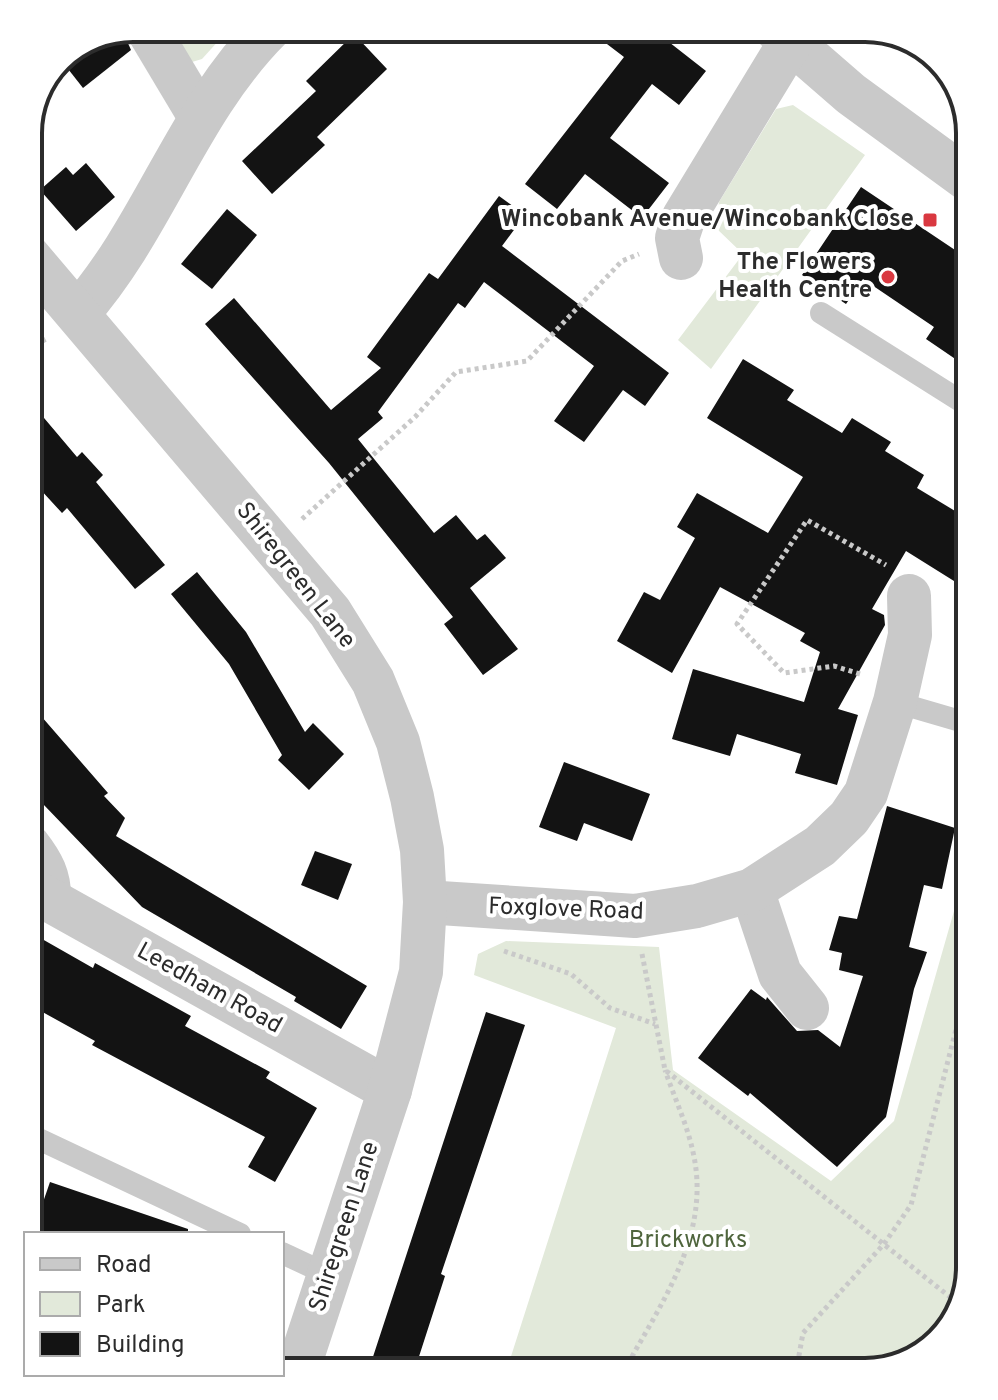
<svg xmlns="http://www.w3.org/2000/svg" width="998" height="1400" font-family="Overpass,sans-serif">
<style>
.green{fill:#e2e9da}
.building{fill:#131313}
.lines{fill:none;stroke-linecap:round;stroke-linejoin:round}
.path{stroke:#c9c9c9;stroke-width:5;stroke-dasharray:4 4;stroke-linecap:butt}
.service{stroke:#c9c9c9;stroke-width:22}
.minor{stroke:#c9c9c9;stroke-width:44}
.tertiary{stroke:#c9c9c9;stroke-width:44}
.poi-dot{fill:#d93840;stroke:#fff;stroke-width:3}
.labels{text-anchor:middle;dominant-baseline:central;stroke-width:8;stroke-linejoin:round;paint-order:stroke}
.poi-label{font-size:24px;font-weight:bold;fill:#2c2c2c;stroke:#fff;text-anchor:end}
.street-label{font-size:24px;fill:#2c2c2c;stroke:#fff}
.park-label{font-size:24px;fill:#4f653d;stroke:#fff}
.rim{fill:none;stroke:#2c2c2c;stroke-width:4}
</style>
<rect width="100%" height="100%" fill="#fff"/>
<!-- green -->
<g class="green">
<polygon points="167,28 230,28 202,59 192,62"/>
<polygon points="793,105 865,155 711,369 678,340 743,254 716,228 719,202 776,109"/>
<polygon points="970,855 970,1267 956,1320 918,1358 865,1372 506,1372 616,1028 474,975 478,954 506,941 659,947 673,1070 831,1181 894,1121"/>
</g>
<!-- building -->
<g class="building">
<polygon points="586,28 651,28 706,71 679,105 652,84 610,138 669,183 642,218 585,174 557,209 525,184 624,57"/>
<polygon points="123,32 131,50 83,88 61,60 64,54"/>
<polygon points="354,34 387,69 317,137 325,145 272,194 242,161 316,91 306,81"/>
<polygon points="86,163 115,197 76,231 40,190 66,167 73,175"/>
<polygon points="861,187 970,260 970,369 926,339 934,327 863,279 846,304 802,275"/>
<polygon points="499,196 525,215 502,246 669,373 645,406 623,390 584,442 554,421 594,366 484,282 465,308 458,303 378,412 383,418 358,439 434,533 456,515 477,540 485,534 506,558 470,588 518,649 483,675 444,624 453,617 329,463 205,324 234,298 331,410 381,368 367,357 429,273 438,279"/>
<polygon points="227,209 257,235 212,289 181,264"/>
<polygon points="743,359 794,390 787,400 842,433 852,418 891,442 885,451 924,475 917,488 970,520 970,591 906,551 872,609 884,615 885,625 838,709 858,715 837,785 795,773 801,754 737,734 730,756 672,739 693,669 804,702 820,652 800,641 805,633 720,587 672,673 617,641 644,592 660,600 695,538 677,527 697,493 768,533 803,477 707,418"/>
<polygon points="28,399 77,457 82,452 103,475 96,482 165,565 135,589 67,508 62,513 28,476"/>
<polygon points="197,572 246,632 305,732 313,723 344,754 309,790 278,760 282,755 229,664 171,594"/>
<polygon points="28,701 108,793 104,796 125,818 116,836 367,986 341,1029 294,1001 296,997 142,907 43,804 28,784"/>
<polygon points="564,762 650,794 632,841 584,823 577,841 539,827"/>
<polygon points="887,806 955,828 942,889 924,885 909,947 927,952 914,989 886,1117 837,1167 750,1093 748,1096 698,1058 751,989 766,1000 767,997 797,1031 818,1030 840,1047 863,976 839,970 842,953 829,950 839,916 857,919"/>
<polygon points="315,851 352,864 338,900 301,885"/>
<polygon points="28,931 93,968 95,963 191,1016 185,1026 270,1072 266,1078 317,1108 275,1182 248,1167 265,1137 92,1045 95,1041 28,1004"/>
<polygon points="486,1012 525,1025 441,1274 445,1276 414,1372 368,1372"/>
<polygon points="50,1182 188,1229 188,1234 32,1234"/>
</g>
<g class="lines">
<!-- path -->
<g class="path">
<polyline points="28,349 46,339"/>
<polyline points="302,519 415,417 456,372 527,361 622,261 639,254"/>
<polyline points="860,674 834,666 784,673 737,624 807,520 886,565"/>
<polyline points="504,951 571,974 610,1008 655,1024"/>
<polyline points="642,954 665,1070 960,1305"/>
<path d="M628 1372 630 1360C666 1296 711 1230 693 1152 687 1124 674 1097 665 1070"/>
<polyline points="796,1372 803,1333 884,1244 911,1205 970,975"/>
</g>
<!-- service -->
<g class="service">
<polyline points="821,313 970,407"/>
<polyline points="895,702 967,723"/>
<polyline points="28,1134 240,1234"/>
<polyline points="282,1253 329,1275"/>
</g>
<!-- minor -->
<g class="minor">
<polyline points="147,28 199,115"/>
<polyline points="775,28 851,94 970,181"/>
<polyline points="681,258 677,238 684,217 791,41"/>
<path d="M78 313C155 226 186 112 270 28"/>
<path d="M28 845C42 863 50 877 49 900"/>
<polyline points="28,888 390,1090"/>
<polyline points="752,890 780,974 807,1008"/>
<polyline points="425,902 635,916 697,906 752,890 820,846 849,818 866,793 895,702 910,635 909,596"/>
</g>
<!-- tertiary -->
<polyline class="tertiary" points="28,256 330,612 373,681 398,742 412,797 422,850 425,902 421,972 390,1090 297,1372"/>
</g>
<!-- markers -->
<g class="poi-dot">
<rect x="922" y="212" width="16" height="16" rx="4"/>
<circle cx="888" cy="277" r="8"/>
</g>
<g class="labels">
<!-- poi labels -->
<g class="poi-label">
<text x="914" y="220">Wincobank Avenue/Wincobank Close</text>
<text x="872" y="263">The Flowers<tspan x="872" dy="28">Health Centre</tspan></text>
</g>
<!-- street labels -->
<g class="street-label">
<text transform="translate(295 576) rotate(52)">Shiregreen Lane</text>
<text transform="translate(566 910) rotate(2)">Foxglove Road</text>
<text transform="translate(209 989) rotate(29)">Leedham Road</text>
<text transform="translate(345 1227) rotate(-72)">Shiregreen Lane</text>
</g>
<!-- park labels -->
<g class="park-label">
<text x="688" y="1241">Brickworks</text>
</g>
</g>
<!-- crop -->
<path d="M0 0H998V1400H0ZM133 42H865A91 91 0 0 1 956 133V1267A91 91 0 0 1 865 1358H133A91 91 0 0 1 42 1267V133A91 91 0 0 1 133 42Z" fill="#fff" fill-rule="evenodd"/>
<path class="rim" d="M133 42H865A91 91 0 0 1 956 133V1267A91 91 0 0 1 865 1358H133A91 91 0 0 1 42 1267V133A91 91 0 0 1 133 42Z"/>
<!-- legend -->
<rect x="24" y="1232" width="260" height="144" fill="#ffffff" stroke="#ababab" stroke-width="2"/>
<rect x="40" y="1258" width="40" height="12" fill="#c9c9c9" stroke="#ababab" stroke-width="2"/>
<text x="96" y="1272" font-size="24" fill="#2c2c2c">Road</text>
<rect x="40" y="1292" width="40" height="24" fill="#e2e9da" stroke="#ababab" stroke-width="2"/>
<text x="96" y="1312" font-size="24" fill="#2c2c2c">Park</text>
<rect x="40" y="1332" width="40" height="24" fill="#131313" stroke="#ababab" stroke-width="2"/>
<text x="96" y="1352" font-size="24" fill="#2c2c2c">Building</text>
</svg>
